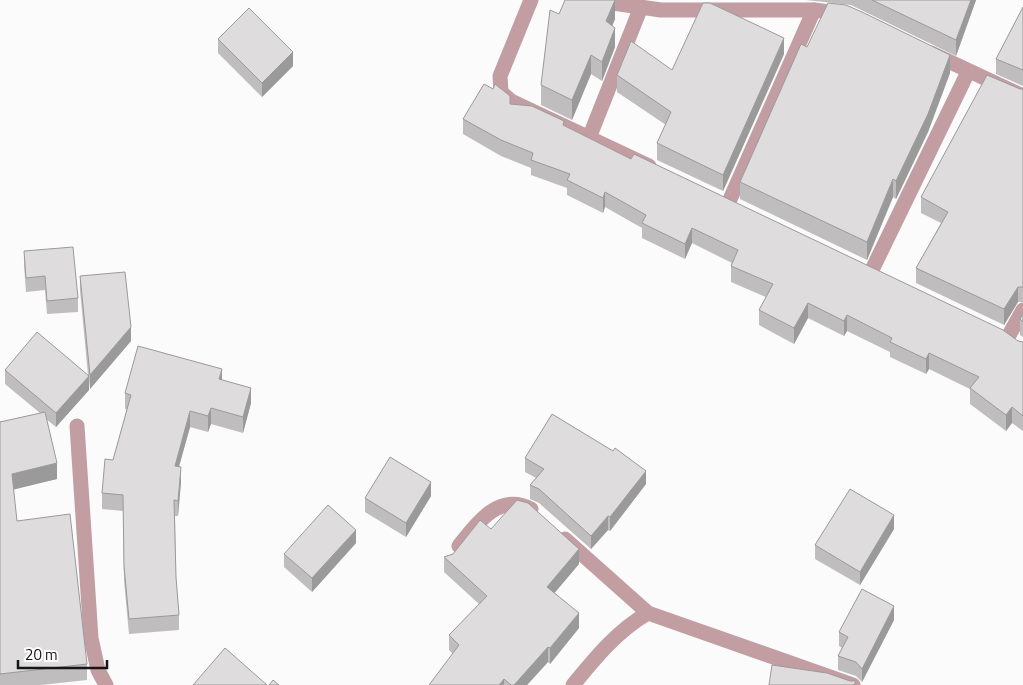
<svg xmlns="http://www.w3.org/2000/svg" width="1023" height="685" font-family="'Titillium Web',sans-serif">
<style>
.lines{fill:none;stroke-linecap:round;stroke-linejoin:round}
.street{stroke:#c29ea3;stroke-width:15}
.wall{fill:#bfbdbd}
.shaded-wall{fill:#9b9a9a}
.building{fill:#dedcdc;stroke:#9b9a9a}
</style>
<rect width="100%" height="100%" fill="#fbfbfc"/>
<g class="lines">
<!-- street -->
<g class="street">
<polyline points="531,0 500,76 501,92 511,101 649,166"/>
<polyline points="592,0 661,10 814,10 845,14"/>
<polyline points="931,53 1023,96"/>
<polyline points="589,138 641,7"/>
<polyline points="728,204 814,10"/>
<polyline points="871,272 968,72"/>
<polyline points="1008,337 1023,310"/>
<polyline points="77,426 91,638 98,670 106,685"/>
<polyline points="565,539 648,613"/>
<path d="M459 546C476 524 499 492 531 509"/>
<path d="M573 685C596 657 617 631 648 613L853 685"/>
</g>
</g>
<!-- wall -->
<g class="wall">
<polygon points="806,0 976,0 956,56 851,5"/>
<polygon points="1023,7 1023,86 996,74 996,59"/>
<polygon points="559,14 615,19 612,26 615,47 602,81 591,74 572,120 541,105 541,85"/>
<polygon points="218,39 293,66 262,97 218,53"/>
<polygon points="807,47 950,73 928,132 896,199 893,197 867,260 740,199 740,182"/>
<polygon points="784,54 723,191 657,160 657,143 666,125 617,92 617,75 672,70"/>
<polygon points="1020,89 1023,89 1023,302 1018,302 1004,325 916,283 916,268 941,223 921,213 921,197"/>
<polygon points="510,104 564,126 631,159 1018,341 1023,342 1023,431 1012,423 1006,431 970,404 970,389 929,369 926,374 890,357 890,352 847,331 844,336 808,318 794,344 759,325 759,310 766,297 731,282 731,266 732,263 692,243 685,259 642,238 642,228 605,207 603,213 567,195 567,188 531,175 531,168 501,156 463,134 463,119"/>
<polygon points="24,251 78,298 78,312 47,314 45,290 26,292 24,265"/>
<polygon points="80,276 131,341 90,389 89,380 89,390 56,427 46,419 57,479 13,489 17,521 87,664 87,680 41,685 0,685 0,422 40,413 5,384 5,370 88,375 80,290"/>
<polygon points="1023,313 1023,337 1020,335 1020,319"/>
<polygon points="222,380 251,403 243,433 211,424 208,432 190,427 179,466 181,482 178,516 175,516 176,577 179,615 179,630 129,634 124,581 123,511 102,509 102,493 113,460 127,409 125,409 125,393"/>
<polygon points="525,458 646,484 610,531 608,530 591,549 539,503 530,499 530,485 536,478 525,472"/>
<polygon points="431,496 406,537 365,512 365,498"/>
<polygon points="491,529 579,564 554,593 579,628 550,664 548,662 527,685 429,685 453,654 449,650 449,635 479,604 444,572 444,557 453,554"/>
<polygon points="894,529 860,585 815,559 815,545"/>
<polygon points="356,543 312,592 284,567 284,554"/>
<polygon points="894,620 862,682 856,676 838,670 838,656 842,648 839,646 839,632"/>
</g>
<!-- shaded-wall -->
<g class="shaded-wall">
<polygon points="615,0 615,19 606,41 606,21"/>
<polygon points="971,0 976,0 956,56 956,40"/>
<polygon points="615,28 615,47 602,81 602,62"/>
<polygon points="784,38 784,54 723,191 723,175"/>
<polygon points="293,52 293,66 262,97 262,83"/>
<polygon points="591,55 591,74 572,120 572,100"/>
<polygon points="950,55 950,73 928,132 896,199 896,181"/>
<polygon points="893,179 893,197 867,260 867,242"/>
<polygon points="605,192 605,207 603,213 603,198"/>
<polygon points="692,228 692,243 685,259 685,244"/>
<polygon points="1018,287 1018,302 1004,325 1004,309"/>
<polygon points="808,303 808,318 794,344 794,328"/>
<polygon points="847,315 847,331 844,336 844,321"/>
<polygon points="131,327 131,341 90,389 90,375"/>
<polygon points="929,353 929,369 926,374 926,359"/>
<polygon points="222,369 222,385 219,379"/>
<polygon points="89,376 89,390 56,427 56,413"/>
<polygon points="251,388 251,403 243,433 243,417"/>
<polygon points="1012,407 1012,423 1006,431 1006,415"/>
<polygon points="211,408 211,424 208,432 208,416"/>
<polygon points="190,411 190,427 175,481 175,466"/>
<polygon points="57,463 57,479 12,490 12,474"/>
<polygon points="181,467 181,482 178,516 178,501"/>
<polygon points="646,471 646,484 610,531 610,517"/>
<polygon points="431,482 431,496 406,537 406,523"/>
<polygon points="894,515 894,529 860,585 860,572"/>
<polygon points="608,516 608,530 591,549 591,536"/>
<polygon points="356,530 356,543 312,592 312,578"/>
<polygon points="579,549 579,564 547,602 547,587"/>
<polygon points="894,606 894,620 862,682 862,669"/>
<polygon points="579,613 579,628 550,664 550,648"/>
<polygon points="548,647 548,662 527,685 514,685"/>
<polygon points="504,679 504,685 499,685"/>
</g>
<!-- building -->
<g class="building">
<polygon points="565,0 615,0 606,21 615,28 602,62 591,55 572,100 541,85 550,10 559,14"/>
<polygon points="872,0 971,0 956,40"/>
<polygon points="703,3 710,3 784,38 723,175 657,143 671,112 617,75 631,41 672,70"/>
<polygon points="828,3 846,5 862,12 950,55 928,114 896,181 893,179 867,242 740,182 801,44 807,47"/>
<polygon points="1023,7 1023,70 996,59"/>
<polygon points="249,8 293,52 262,83 218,39"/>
<polygon points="987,75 1020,89 1023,89 1023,287 1018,287 1004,309 916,268 948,212 921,197"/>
<polygon points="484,84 493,89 495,84 510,96 510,104 532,106 564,121 563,125 631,159 634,154 1003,330 1018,341 1023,342 1023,416 1012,407 1006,415 970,388 979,377 929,353 926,359 890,342 892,338 847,315 844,321 808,303 794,328 759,310 773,284 731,266 738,250 692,228 685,244 642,223 646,215 605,192 603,198 567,180 570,174 531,160 533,153 501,140 463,119"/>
<polygon points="73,247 78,298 47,301 45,276 26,278 24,251"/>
<polygon points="125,272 131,327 90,375 80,276"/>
<polygon points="1023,313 1023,322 1020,319"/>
<polygon points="37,332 89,376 56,413 5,370"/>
<polygon points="138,346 222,369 219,379 251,388 243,417 211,408 208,416 190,411 175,466 181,467 178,501 174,500 176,577 179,615 129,619 124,566 123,495 102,493 105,459 113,460 131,395 125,393"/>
<polygon points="45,412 57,463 12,474 17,521 70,514 87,664 0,674 0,422"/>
<polygon points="552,414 613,451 615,448 646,471 610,517 608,516 591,536 539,489 530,485 544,469 525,458"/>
<polygon points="390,457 431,482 406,523 365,498"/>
<polygon points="850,489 894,515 860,572 815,545"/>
<polygon points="517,500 528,503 579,549 547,587 579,613 550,648 548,647 514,685 511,685 504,679 499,685 429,685 459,645 449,635 487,596 444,557 453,554 480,520 491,529"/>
<polygon points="328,505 356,530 312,578 284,554"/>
<polygon points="862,589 894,606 862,669 856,662 838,656 848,637 839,632"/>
<polygon points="225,648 267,685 193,685"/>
<polygon points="772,665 827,673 850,681 856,681 854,685 769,685"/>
<polygon points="273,680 279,685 269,685"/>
</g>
<!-- scale -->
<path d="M18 660v8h89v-8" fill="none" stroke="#161617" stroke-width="2.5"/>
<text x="25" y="660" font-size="15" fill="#161617" stroke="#fbfbfc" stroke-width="4" paint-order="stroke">20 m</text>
</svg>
